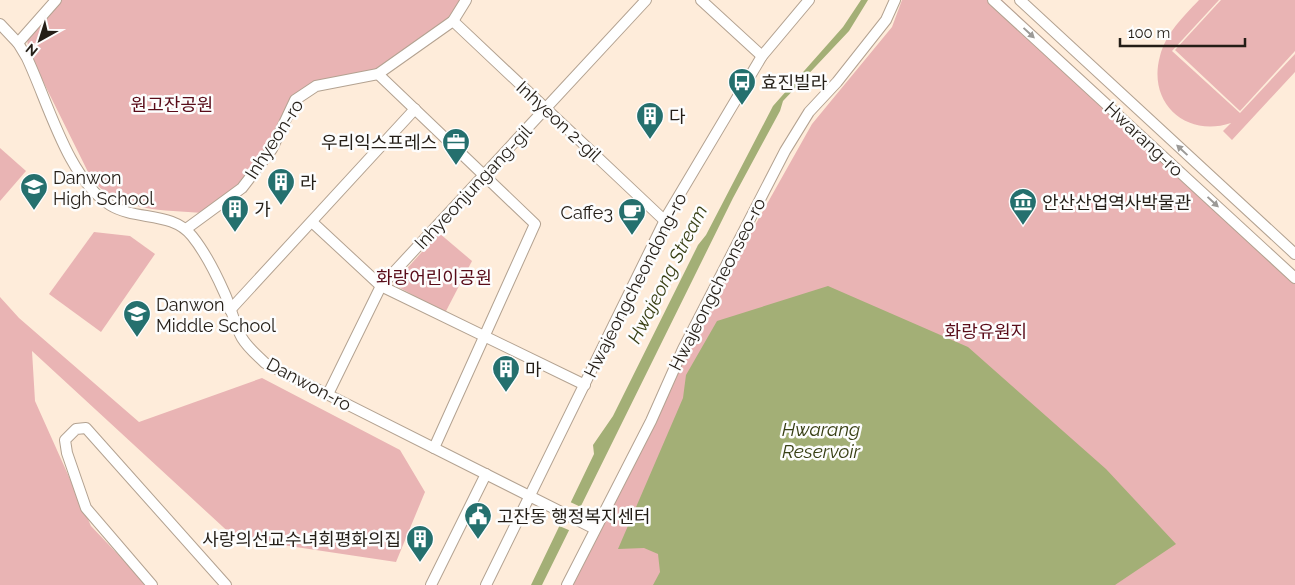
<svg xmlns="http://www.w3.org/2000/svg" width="1295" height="585" font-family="Raleway,'Noto Sans KR',sans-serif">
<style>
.green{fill:#e9b4b4}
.water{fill:#a3af76}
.pier{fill:#feecda}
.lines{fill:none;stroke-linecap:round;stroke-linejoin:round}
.minor-casing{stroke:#b3a291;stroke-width:12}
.minor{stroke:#fff;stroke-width:10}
.oneway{fill:#9c9a97}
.labels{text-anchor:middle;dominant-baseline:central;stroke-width:5;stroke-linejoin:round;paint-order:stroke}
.poi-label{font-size:18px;fill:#241e17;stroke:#fdfdfd;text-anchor:start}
.park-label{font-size:18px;fill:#590c19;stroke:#fdfdfd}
.street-label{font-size:18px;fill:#241e17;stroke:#fdfdfd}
.water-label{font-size:19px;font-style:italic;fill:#383f14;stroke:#fdfdfd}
</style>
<rect width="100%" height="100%" fill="#feecda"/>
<!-- green -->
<g class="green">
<path d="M55 0H469L460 14 381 75 320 86 297 101 253 176 203 213C164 210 120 212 92 180L29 53 26 32Z"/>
<polygon points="902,0 1002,0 1295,273 1295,585 573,585 710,305 812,124 892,27"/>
<path d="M1199 0H1219L1172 51 1240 113 1295 54V72L1232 140 1223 131 1231 123C1186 138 1147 103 1160 56 1166 33 1183 17 1199 0Z"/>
<polygon points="1221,0 1295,0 1295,51 1240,111 1175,50"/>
<polygon points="0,148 26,171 0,201"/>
<polygon points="94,232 130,236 155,254 101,332 49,294"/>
<polygon points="439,233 472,261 445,313 393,284"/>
<polygon points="0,297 19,318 139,422 262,378 400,450 425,492 396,562 235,538 32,351 35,401 91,526 147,585 0,585"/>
</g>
<!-- water -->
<g class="water">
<polygon points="861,0 868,0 849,31 783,101 780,111 733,198 542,585 531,585 594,454 593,445 613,416 698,245 706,235 773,106 843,27"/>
<polygon points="828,286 968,347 1106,469 1176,544 1115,585 653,585 660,572 658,554 644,548 618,549 683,398 686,375 717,321"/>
</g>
<!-- pier -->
<polygon class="pier" points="568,501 583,508 571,531 557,525"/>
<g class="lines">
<defs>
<g id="minor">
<polyline points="701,0 762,56"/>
<polyline points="993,0 1295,278"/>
<polyline points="1020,0 1295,254"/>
<polyline points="453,21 664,220"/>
<path d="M0 24 18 43 27 58C48 102 68 179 110 205 136 221 172 211 192 236 205 252 216 274 224 292 231 307 234 324 242 338 248 348 257 355 265 363L595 529"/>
<polyline points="18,43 56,0"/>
<polyline points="378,74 535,224 434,448"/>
<polyline points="312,222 381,286 585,385"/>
<polyline points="186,229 242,188 272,149 295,100 316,86 378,74 453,21 466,0"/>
<polyline points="230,310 415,109"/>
<polyline points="328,394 381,286 646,0"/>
<polyline points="152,585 86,508 67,453 65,440 76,429 86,428 226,585"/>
<polyline points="431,585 486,474"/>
<polyline points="486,585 668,214 762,56 809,0"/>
<polyline points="567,585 651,421 683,349 785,151 809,112 837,82 886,20 895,0"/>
</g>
</defs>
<!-- minor casing -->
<use href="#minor" class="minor-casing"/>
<!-- minor -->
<use href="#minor" class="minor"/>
</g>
<!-- one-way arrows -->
<defs><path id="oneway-solid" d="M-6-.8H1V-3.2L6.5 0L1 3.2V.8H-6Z" transform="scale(1.25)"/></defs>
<g class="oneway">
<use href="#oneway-solid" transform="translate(1029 33) rotate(43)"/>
<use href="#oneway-solid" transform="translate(1182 150) rotate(-137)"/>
<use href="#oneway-solid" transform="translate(1213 202) rotate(43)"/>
</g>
<!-- icons -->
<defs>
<symbol id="bus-pin" viewBox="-11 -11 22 30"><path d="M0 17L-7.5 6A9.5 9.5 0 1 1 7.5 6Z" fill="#25706e" stroke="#fdfdfd"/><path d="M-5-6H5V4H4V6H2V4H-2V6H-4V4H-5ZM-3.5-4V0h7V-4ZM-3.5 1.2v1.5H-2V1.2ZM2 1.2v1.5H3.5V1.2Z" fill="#fff"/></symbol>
<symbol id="building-pin" viewBox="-11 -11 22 30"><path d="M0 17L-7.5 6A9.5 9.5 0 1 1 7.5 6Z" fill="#25706e" stroke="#fdfdfd"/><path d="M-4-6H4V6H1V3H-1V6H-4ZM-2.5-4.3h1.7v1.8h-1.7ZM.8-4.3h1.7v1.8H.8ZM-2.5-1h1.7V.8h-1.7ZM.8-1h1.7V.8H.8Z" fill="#fff"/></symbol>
<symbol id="office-pin" viewBox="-11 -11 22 30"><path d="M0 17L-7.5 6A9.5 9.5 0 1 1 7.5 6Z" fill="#25706e" stroke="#fdfdfd"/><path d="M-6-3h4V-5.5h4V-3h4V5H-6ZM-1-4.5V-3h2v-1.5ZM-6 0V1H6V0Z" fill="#fff"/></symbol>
<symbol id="school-pin" viewBox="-11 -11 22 30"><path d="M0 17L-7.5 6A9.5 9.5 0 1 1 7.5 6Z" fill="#25706e" stroke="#fdfdfd"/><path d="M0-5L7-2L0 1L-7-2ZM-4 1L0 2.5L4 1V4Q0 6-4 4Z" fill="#fff"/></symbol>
<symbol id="museum-pin" viewBox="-11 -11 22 30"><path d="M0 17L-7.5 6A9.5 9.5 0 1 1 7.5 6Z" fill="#25706e" stroke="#fdfdfd"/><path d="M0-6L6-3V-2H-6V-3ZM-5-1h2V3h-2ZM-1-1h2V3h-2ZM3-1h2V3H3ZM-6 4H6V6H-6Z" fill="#fff"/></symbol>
<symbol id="cafe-pin" viewBox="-11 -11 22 30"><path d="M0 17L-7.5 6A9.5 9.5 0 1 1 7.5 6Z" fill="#25706e" stroke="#fdfdfd"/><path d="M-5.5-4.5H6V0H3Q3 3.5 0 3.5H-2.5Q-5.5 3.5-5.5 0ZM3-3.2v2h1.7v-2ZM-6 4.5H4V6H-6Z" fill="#fff"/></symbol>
<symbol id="civic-pin" viewBox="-11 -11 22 30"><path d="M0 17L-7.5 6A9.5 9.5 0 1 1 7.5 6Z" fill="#25706e" stroke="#fdfdfd"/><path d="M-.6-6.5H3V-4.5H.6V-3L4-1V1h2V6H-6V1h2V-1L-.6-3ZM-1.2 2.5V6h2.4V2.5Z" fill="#fff"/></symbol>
</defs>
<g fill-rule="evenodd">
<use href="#bus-pin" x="726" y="66" width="32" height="43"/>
<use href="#building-pin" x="634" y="100" width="32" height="43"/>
<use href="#office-pin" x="440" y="126" width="32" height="43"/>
<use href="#building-pin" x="265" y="166" width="32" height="43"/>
<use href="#school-pin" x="18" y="171" width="32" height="43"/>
<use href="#museum-pin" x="1007" y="186" width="32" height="43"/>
<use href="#building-pin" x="219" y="193" width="32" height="43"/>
<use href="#cafe-pin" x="616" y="196" width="32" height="43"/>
<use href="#school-pin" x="121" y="298" width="32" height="43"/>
<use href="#building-pin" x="490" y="353" width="32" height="43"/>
<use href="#civic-pin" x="462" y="500" width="32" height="43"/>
<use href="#building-pin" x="404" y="523" width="32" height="43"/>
</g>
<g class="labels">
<!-- poi labels -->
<g class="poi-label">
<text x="761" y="82">효진빌라</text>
<text x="669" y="116">다</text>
<text x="437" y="142" text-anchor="end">우리익스프레스</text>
<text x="53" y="177">Danwon<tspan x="53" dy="21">High School</tspan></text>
<text x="300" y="182">라</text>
<text x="1042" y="202">안산산업역사박물관</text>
<text x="254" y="209">가</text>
<text x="613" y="212" text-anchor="end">Caffe3</text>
<text x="156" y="304">Danwon<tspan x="156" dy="21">Middle School</tspan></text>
<text x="525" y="369">마</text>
<text x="497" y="516">고잔동 행정복지센터</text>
<text x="401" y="539" text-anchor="end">사랑의선교수녀회평화의집</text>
</g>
<!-- park labels -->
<g class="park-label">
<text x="172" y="104">원고잔공원</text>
<text x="434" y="277">화랑어린이공원</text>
<text x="986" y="331">화랑유원지</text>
</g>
<!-- street labels -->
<g class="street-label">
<text transform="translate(559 121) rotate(43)">Inhyeon 2-gil</text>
<text transform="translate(274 139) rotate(-57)">Inhyeon-ro</text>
<text transform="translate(1144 139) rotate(43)">Hwarang-ro</text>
<text transform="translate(473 187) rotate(-47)">Inhyeonjungang-gil</text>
<text transform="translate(717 284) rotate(-63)">Hwajeongcheonseo-ro</text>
<text transform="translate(635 285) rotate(-63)">Hwajeongcheondong-ro</text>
<text transform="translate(309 384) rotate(28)">Danwon-ro</text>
</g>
<!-- water labels -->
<g class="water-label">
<text transform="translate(667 274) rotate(-63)">Hwajeong Stream</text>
<text x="821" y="429">Hwarang<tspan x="821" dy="22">Reservoir</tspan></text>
</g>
</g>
<!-- north arrow -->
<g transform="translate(40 40) rotate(219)" stroke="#fdfdfd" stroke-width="4" paint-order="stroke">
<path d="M0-4L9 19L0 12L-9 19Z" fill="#241e17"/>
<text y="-8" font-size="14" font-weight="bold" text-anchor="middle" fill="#241e17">N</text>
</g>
<!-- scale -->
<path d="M1120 38v8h125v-8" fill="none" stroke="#241e17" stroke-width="2.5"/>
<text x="1128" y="38" font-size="15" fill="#241e17" stroke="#fdfdfd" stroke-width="4" paint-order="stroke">100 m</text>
</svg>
